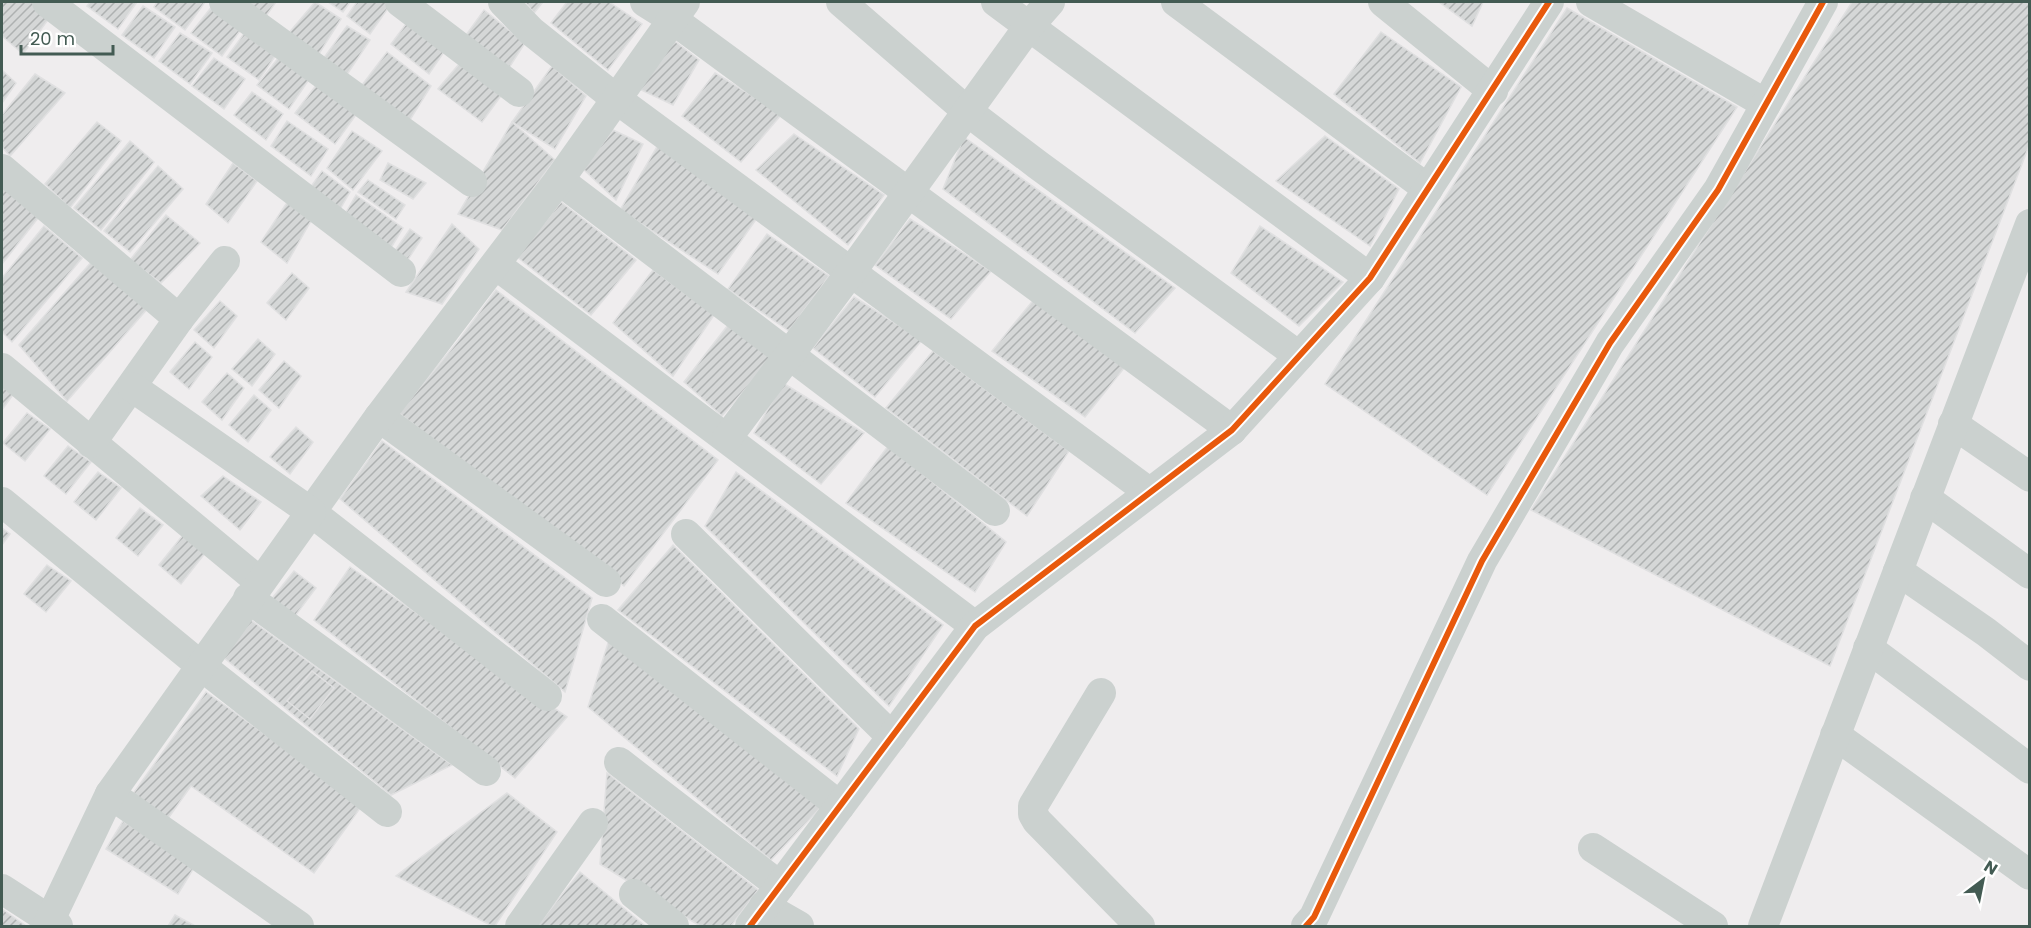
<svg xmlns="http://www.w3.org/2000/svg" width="2031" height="928" font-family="Poppins,sans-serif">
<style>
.building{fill:url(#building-hatch);stroke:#e0e0e1;stroke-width:1.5}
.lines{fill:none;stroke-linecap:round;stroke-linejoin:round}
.street{stroke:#cbd1cf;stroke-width:30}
.cycleway-casing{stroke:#fff;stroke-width:10}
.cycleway{stroke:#e8590c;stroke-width:6}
</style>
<defs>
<pattern id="building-hatch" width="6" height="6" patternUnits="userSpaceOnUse" patternTransform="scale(1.5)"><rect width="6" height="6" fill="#d5d7d7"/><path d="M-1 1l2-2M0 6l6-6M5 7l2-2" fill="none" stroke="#aeb1b1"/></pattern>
</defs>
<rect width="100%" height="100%" fill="#efedee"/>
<!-- building -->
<g class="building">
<polygon points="2,2 31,2 50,17 23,54 2,36"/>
<polygon points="90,2 137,2 118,29 87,6"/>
<polygon points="157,2 205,2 185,30 154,7"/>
<polygon points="247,2 276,2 266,16"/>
<polygon points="315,2 341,19 317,57 287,35"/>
<polygon points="328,2 350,2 343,12"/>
<polygon points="357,2 388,2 391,4 370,34 347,16"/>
<polygon points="525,2 543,2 534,13"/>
<polygon points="567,2 609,2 642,24 608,70 551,23"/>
<polygon points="1439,2 1483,2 1472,26"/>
<polygon points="1852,2 2030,2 2030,143 1830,666 1531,510"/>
<polygon points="213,5 244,25 222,56 191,33"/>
<polygon points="143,6 175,27 154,58 122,35"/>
<polygon points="1567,8 1737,107 1487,495 1325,384"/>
<polygon points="484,10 525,43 505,74 461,42"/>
<polygon points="409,20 448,46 429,74 391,44"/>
<polygon points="347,26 370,40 346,76 323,59"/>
<polygon points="248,28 280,49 259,80 227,57"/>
<polygon points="663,32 699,60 673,105 639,89"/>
<polygon points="1381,32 1461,87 1420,163 1334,94"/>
<polygon points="180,33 212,53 190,84 159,61"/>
<polygon points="387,52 431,86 408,123 359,89"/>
<polygon points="279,57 310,78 289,109 257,85"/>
<polygon points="465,57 506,89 482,122 438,89"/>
<polygon points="214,58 245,79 224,109 192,86"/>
<polygon points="552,66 586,96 555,149 512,122"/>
<polygon points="2,70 16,83 2,103"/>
<polygon points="715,73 782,114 741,162 682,116"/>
<polygon points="35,74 65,93 10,156 2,147 2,115"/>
<polygon points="317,84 358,112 335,144 295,113"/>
<polygon points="252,92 283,114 266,140 234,115"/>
<polygon points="287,121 328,149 311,176 271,146"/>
<polygon points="97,122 121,141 70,208 45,184"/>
<polygon points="512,122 555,160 502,230 458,214"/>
<polygon points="613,130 643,144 616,200 583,169"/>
<polygon points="352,131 382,151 353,190 327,168"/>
<polygon points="794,134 884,195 848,245 756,170"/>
<polygon points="1325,136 1399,189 1370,246 1276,181"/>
<polygon points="964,137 1175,288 1135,333 943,189"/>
<polygon points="130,141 154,162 101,230 74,208"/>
<polygon points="658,145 764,208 718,274 620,210"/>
<polygon points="233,163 257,181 228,223 206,204"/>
<polygon points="388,163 426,183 413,199 380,180"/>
<polygon points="158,166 183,189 130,252 104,231"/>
<polygon points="322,171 350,192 335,218 305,195"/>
<polygon points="368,180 405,205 396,219 358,192"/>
<polygon points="2,186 38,218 2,264"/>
<polygon points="356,195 403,228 386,256 341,221"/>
<polygon points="288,201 312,219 287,263 261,242"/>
<polygon points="561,202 636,260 591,315 517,257"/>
<polygon points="166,215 200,243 161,283 130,260"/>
<polygon points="910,219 991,271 951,319 875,265"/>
<polygon points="452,224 479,249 442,304 406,292"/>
<polygon points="44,226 82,258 12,342 2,332 2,278"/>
<polygon points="1260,226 1343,282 1299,326 1231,273"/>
<polygon points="410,229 422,238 403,267 390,258"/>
<polygon points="767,234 829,276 789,331 728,289"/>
<polygon points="93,260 148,308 67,401 19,345"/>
<polygon points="653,270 714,315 673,376 613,323"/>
<polygon points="292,273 309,288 286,320 267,303"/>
<polygon points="496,290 718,460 624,586 399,413 458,341"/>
<polygon points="854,297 922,340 875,397 813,348"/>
<polygon points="1035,298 1125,367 1085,417 992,351"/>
<polygon points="220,301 237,316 214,348 194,330"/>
<polygon points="728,325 781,348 722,416 684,382"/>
<polygon points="258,339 275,354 252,386 232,369"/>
<polygon points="195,342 212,357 189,389 170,372"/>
<polygon points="933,351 1069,451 1027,516 886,408"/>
<polygon points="284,361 301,376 279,408 259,390"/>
<polygon points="227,373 244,388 222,420 202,402"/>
<polygon points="2,382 15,392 2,410"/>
<polygon points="783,383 864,433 821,484 754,433"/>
<polygon points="254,395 271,410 248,442 229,425"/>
<polygon points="27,413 50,429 25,461 3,443"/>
<polygon points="296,427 313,442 290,474 270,457"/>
<polygon points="382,441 592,598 565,692 340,499"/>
<polygon points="68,446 91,462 66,494 44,476"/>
<polygon points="888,446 1006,542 975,592 846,503"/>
<polygon points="98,472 121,488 96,520 74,502"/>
<polygon points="736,472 943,625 889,706 705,526"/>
<polygon points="223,476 261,502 240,530 201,496"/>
<polygon points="140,508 163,525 138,556 116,538"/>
<polygon points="2,528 10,534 2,545"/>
<polygon points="183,535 206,552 181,584 159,565"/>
<polygon points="673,545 859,729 837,776 618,610"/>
<polygon points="47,565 71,581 46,612 24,594"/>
<polygon points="350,567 567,717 515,778 314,620"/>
<polygon points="294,571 316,588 292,620 270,601"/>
<polygon points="248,618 452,765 391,795 223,657"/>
<polygon points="609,640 822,806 771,860 588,707"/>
<polygon points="312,671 334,688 310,719 287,701"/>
<polygon points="206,692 363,804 314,873 191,786 167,820 132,795"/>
<polygon points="607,773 758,890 731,926 700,926 600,864"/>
<polygon points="507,793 557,832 495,926 492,926 396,876"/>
<polygon points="123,821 195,866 178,894 106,849"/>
<polygon points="580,872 645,926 537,926"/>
<polygon points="2,909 26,926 2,926"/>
<polygon points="175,915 195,926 168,926"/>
</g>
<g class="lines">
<!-- street -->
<g class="street">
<polyline points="47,2 401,272"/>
<polyline points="224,2 472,182"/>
<polyline points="400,2 519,92"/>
<polyline points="503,2 531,31 615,98 1149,492"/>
<polyline points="645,2 672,19 1232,430"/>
<polyline points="841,2 967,111 1038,165 1299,356"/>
<polyline points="996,2 1370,278"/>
<polyline points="1176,2 1428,189"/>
<polyline points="1383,2 1493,91"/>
<polyline points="1591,2 1766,104"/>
<polyline points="2,169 179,319"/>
<polyline points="559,180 995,511"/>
<polyline points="496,265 975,626"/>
<polyline points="2,368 260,582"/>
<polyline points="379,417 606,582"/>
<polyline points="1953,424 2030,477"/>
<polyline points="727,438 851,272 1029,26 1050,2"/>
<polyline points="91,443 179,319 225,261"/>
<polyline points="1925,498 2030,574"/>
<polyline points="2,502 200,665 387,812"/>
<polyline points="686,534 892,737"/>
<polyline points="1898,571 1986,632 2030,666"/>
<polyline points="248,598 486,771"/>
<polyline points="602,619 840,806"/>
<polyline points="1868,648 2030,769"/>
<polyline points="1101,693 1033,806 1033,814 1037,821 1140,926"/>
<polyline points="547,696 311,512 379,417 559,180 685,2"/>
<polyline points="1835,735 2030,875"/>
<polyline points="619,762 780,886"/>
<polyline points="110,794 299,926"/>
<polyline points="1593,848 1713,926"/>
<polyline points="2,889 50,920 58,926"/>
<polyline points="634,894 674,926"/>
<polyline points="764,906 799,926"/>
<polyline points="47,926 110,794 311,512 132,387"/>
<polyline points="520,926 593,823"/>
<polyline points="750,926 975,626 1232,430 1370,278 1549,2"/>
<polyline points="1306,926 1314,917 1482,561 1610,343 1718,190 1823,2"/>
<polyline points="1763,926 2030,224"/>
</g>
<defs>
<g id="cycleway">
<polyline points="750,926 975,626 1232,430 1370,278 1549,2"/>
<polyline points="1306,926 1314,917 1482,561 1610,343 1718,190 1823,2"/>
</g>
</defs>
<!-- cycleway casing -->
<use href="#cycleway" class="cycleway-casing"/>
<!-- cycleway -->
<use href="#cycleway" class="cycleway"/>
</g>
<!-- border -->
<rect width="2031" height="928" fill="none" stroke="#435b53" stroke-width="6"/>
<!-- north arrow -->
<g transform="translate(1983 880) rotate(32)" stroke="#ffffff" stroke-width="4.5" paint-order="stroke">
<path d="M0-4.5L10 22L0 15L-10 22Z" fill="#435b53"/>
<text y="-9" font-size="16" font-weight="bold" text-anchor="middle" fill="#435b53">N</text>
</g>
<!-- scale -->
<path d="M21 45v9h92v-9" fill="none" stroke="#435b53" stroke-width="3"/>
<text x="30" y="45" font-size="18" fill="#435b53" stroke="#ffffff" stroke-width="4.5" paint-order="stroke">20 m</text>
</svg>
